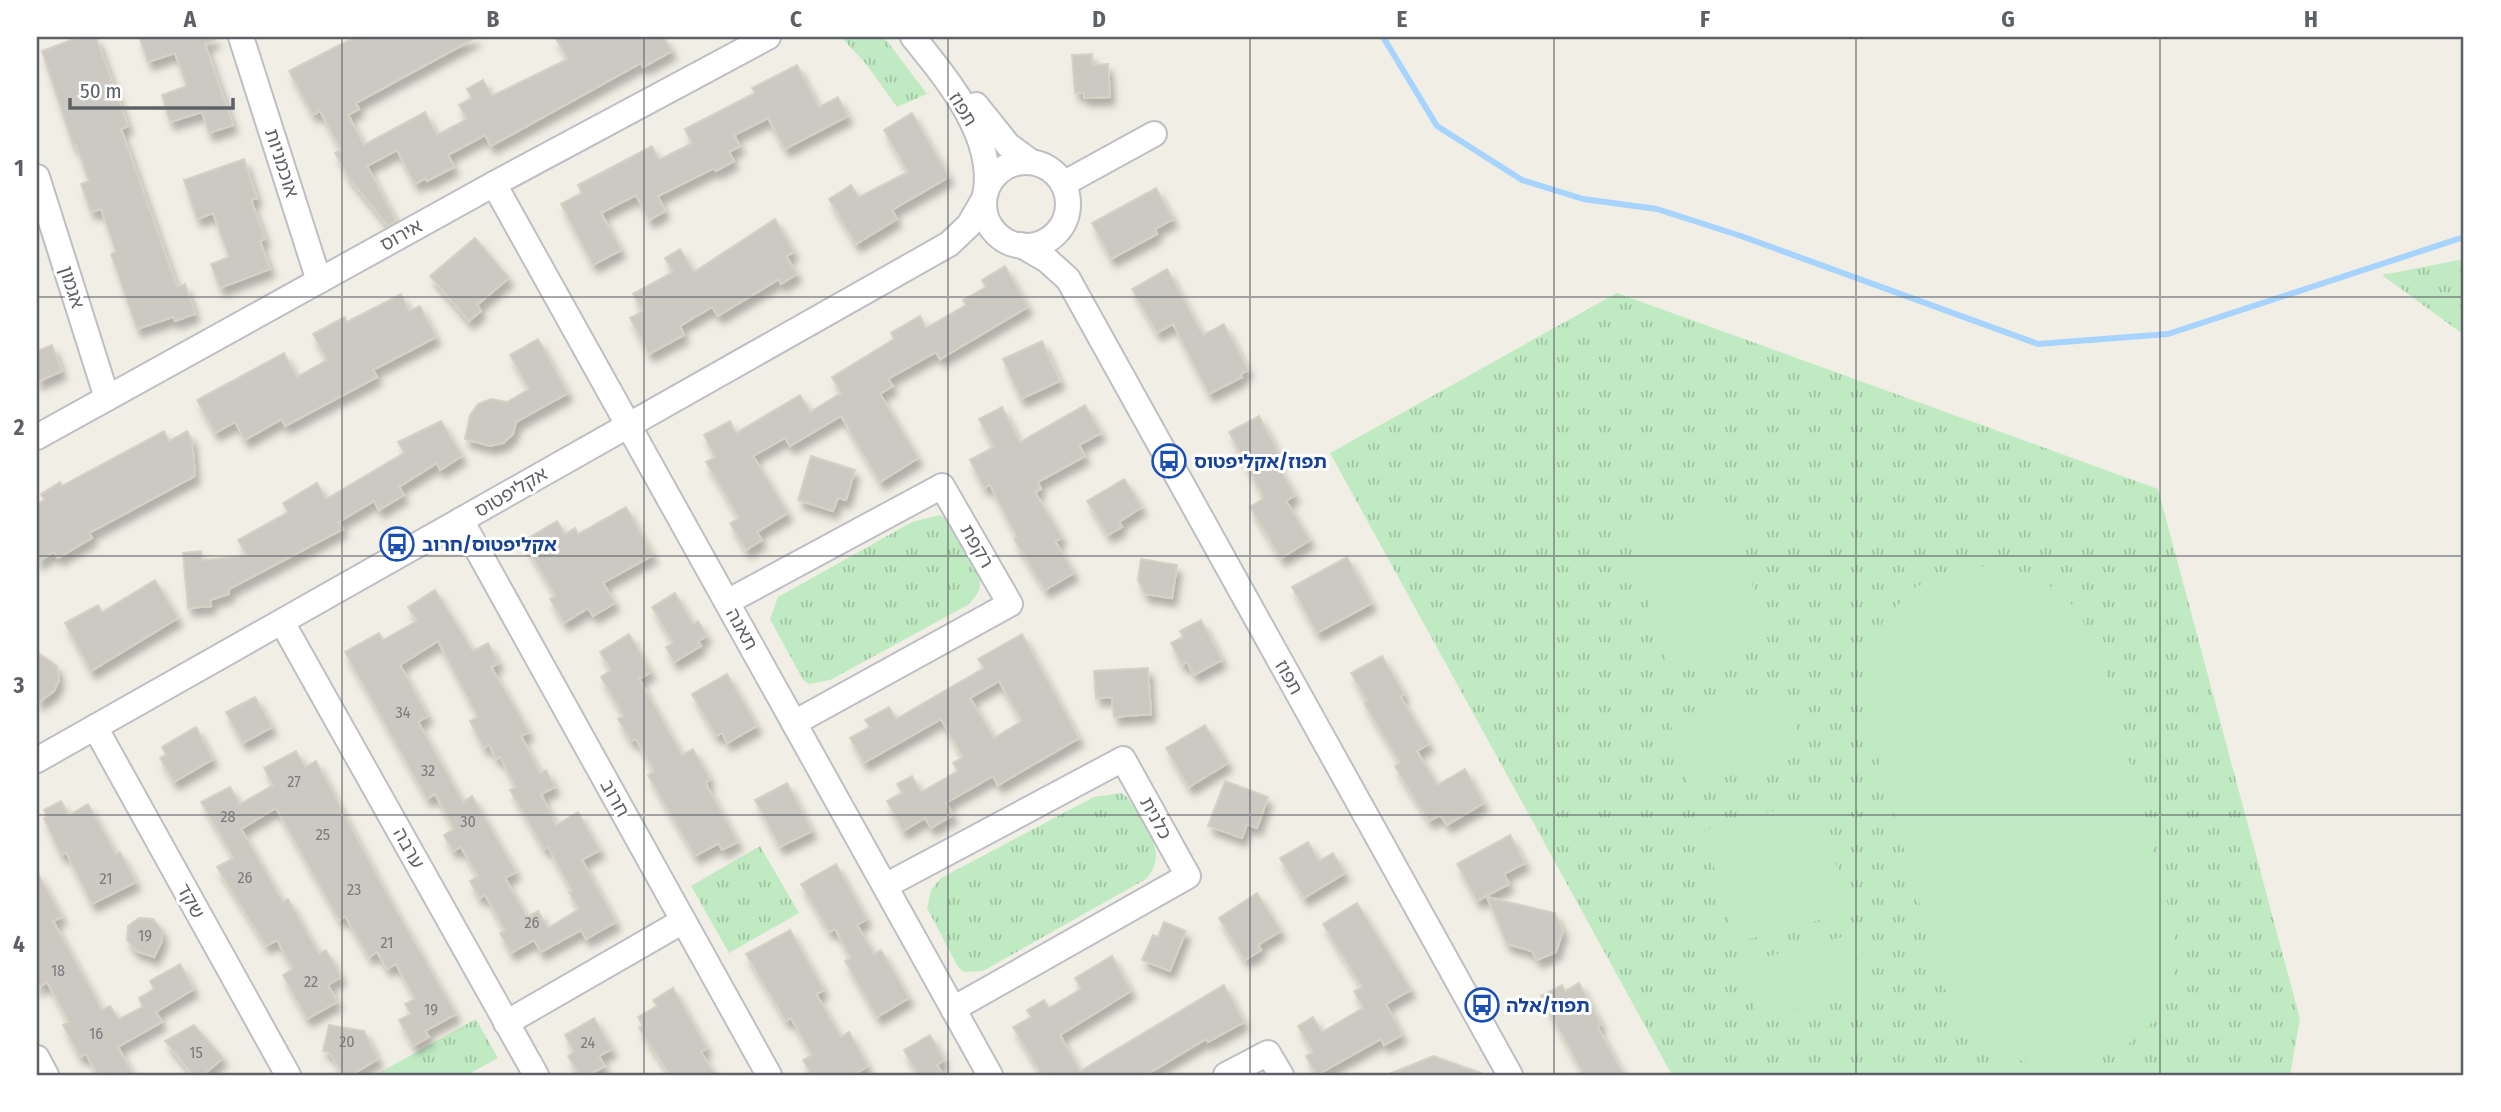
<svg xmlns="http://www.w3.org/2000/svg" width="2501" height="1112" font-family="'Fira Sans Condensed','Noto Sans Hebrew',sans-serif">
<style>
.grass{fill:url(#grass-tufts)}
.pitch{fill:#c0ebc2}
.lines{fill:none;stroke-linecap:round;stroke-linejoin:round}
.stream{stroke:#a7d4ff;stroke-width:6}
.building{fill:#ccc9c2;stroke:#d6d1c3;stroke-width:2;fill-rule:evenodd;filter:url(#shadow)}
.minor-casing{stroke:#bdbfc5;stroke-width:28}
.minor{stroke:#fff;stroke-width:24}
.grid{fill:none;stroke:#5d6167;stroke-width:2;stroke-opacity:0.55}
.labels{text-anchor:middle;dominant-baseline:central;stroke-width:6;stroke-linejoin:round;paint-order:stroke}
.number-label{font-size:16px;fill:#797b7e}
.street-label{font-size:19px;fill:#5d6167;stroke:#fff}
.transit-label{font-size:19px;font-weight:bold;fill:#164399;stroke:#fff;text-anchor:start}
.neatline{fill:none;stroke:#5d6167;stroke-width:2.5}
.grid-label{font-size:23px;text-anchor:middle;font-weight:bold;fill:#5d6167}
</style>
<defs>
<pattern id="grass-tufts" width="24" height="20" patternUnits="userSpaceOnUse" patternTransform="scale(1.75)"><rect width="24" height="20" fill="#c0ebc2"/><path d="M3 7l-1-3M5 7V3M7 7l1-3M15 17l-1-3M17 17v-4M19 17l1-3" fill="none" stroke="#9fc2a1"/></pattern>
<filter id="shadow"><feDropShadow dx="4.5" dy="8" stdDeviation="3.5" flood-color="#0004"/></filter>
</defs>
<rect width="100%" height="100%" fill="#f1efe5"/>
<!-- grass -->
<g class="grass">
<polygon points="841,37 884,37 927,94 897,107 866,64"/>
<polygon points="2464,259 2464,335 2382,275"/>
<polygon points="1617,293 2158,489 2300,1019 2290,1075 1672,1075 1330,453"/>
<path d="M939 515C954 520 983 569 980 586 979 594 973 599 968 605L830 680 809 684 803 680 770 619 778 597 912 522Z"/>
<path d="M1121 793 1127 797C1143 822 1171 852 1146 879L983 971 964 972 958 967 927 908 931 890 941 878 1094 797Z"/>
<polygon points="760,846 799,913 729,953 691,886"/>
<polygon points="476,1019 498,1058 467,1075 375,1075"/>
</g>
<!-- pitch -->
<g class="pitch">
<polygon points="1730,507 1769,645 1669,674 1630,535"/>
<polygon points="1997,565 2040,578 2077,609 2102,660 2175,931 2175,979 2157,1018 2126,1046 2087,1063 2044,1067 2003,1056 1967,1030 1943,985 1868,723 1866,667 1883,621 1914,588 1954,569"/>
<polygon points="1785,689 1804,755 1688,787 1670,721"/>
<polygon points="1818,799 1849,912 1735,943 1704,830"/>
<polygon points="1857,933 1872,989 1758,1020 1743,963"/>
</g>
<g class="lines">
<!-- stream -->
<polyline class="stream" points="1383,37 1437,126 1522,180 1583,199 1657,209 1741,236 2038,344 2168,334 2464,237"/>
</g>
<!-- building -->
<g class="building">
<polygon points="79,37 96,37 128,126 121,129 177,287 185,284 195,314 175,321 173,317 137,329 111,254 116,252 101,209 91,212 81,184 89,181 76,145 73,145 42,51"/>
<polygon points="139,37 215,37 215,40 205,44 233,125 209,133 202,112 170,122 162,95 187,86 175,53 148,62"/>
<polygon points="355,37 477,37 356,103 359,109 348,115 364,145 425,112 437,135 467,119 459,105 472,98 467,89 483,80 492,96 568,59 555,37 664,37 672,51 643,67 641,63 491,146 485,135 448,155 454,167 427,181 426,178 415,184 397,150 367,166 396,221 388,226 349,178 335,153 341,150 320,111 313,115 289,71"/>
<polygon points="1092,54 1092,65 1108,64 1110,97 1084,98 1084,93 1075,93 1072,55"/>
<polygon points="797,65 819,107 838,97 848,116 785,149 768,118 734,135 740,146 729,152 734,161 716,171 714,168 658,196 665,211 649,220 636,195 601,213 621,250 593,265 561,204 582,193 578,185 652,146 659,160 692,143 685,129 755,93 752,88"/>
<polygon points="912,113 949,177 892,210 897,219 856,244 829,199 851,185 859,197 908,172 884,130"/>
<polygon points="244,159 257,198 251,200 265,239 260,241 270,269 220,288 211,264 229,257 213,213 197,219 184,180"/>
<polygon points="1156,188 1173,219 1155,229 1157,234 1111,259 1092,223"/>
<polygon points="775,219 794,252 786,256 797,274 781,284 779,279 718,316 712,307 680,326 684,335 649,354 630,318 643,311 633,294 673,272 665,258 680,249 694,272"/>
<polygon points="475,238 509,278 477,305 481,311 469,321 430,276"/>
<polygon points="1005,266 1028,307 940,359 936,352 888,379 893,386 880,394 918,458 880,482 841,416 790,446 785,438 753,456 788,513 757,532 762,540 746,550 730,523 739,518 706,462 715,457 704,435 730,421 736,433 800,395 810,412 841,393 832,377 894,339 891,333 920,316 926,328 966,305 963,300 986,287 982,280"/>
<polygon points="1167,269 1203,335 1224,324 1248,370 1241,374 1242,377 1209,394 1173,324 1157,333 1132,289"/>
<polygon points="401,294 409,311 420,306 436,337 373,370 377,377 285,426 282,419 245,440 235,422 215,433 197,400 284,353 297,377 327,360 313,334 345,317 347,322"/>
<polygon points="538,339 568,393 516,422 513,434 503,443 490,446 465,439 470,415 478,404 491,399 507,402 529,389 510,355"/>
<polygon points="1042,341 1060,381 1021,399 1003,359"/>
<polygon points="52,345 62,371 37,382 37,351"/>
<polygon points="1085,405 1101,433 1079,445 1085,456 1038,482 1041,489 1035,492 1062,538 1055,541 1074,573 1045,590 1014,539 1017,537 990,485 984,488 970,460 994,447 979,419 1002,407 1020,442"/>
<polygon points="1259,416 1281,458 1275,461 1295,495 1286,501 1310,540 1281,558 1250,507 1264,498 1229,432"/>
<polygon points="441,421 462,456 440,470 437,463 399,487 404,495 379,510 374,501 339,522 343,529 229,589 229,594 210,600 211,606 188,608 183,553 201,551 202,560 247,556 238,540 288,512 283,503 317,483 326,499 404,453 398,442"/>
<polygon points="164,431 169,441 187,431 192,440 195,476 89,533 92,538 58,558 54,552 37,562 37,504 44,500 41,494 60,482 62,486"/>
<polygon points="811,456 855,470 846,500 838,498 833,511 798,500"/>
<polygon points="1124,479 1142,507 1119,522 1122,527 1108,535 1087,501"/>
<polygon points="626,507 653,555 603,583 615,603 593,616 588,608 564,623 550,599 556,596 523,541 557,521 565,534 575,528 578,534"/>
<polygon points="1347,557 1372,603 1317,633 1292,587"/>
<polygon points="1141,559 1177,565 1172,598 1145,594 1138,580"/>
<polygon points="155,580 178,618 91,671 65,623 98,605 102,612"/>
<path d="M435 590 473 651 488 643 499 663 491 667 529 732 521 736 540 773 546 770 555 787 541 794 556 825 578 812 600 850 582 860 616 922 586 939 581 930 541 952 534 940 511 953 500 933 505 930 485 895 479 898 470 881 478 876 461 847 453 851 444 835 454 829 435 794 427 799 345 652 379 633 383 640 417 621 408 607ZM438 641 478 717 470 721 484 748 489 745 496 759 500 757 516 787 510 790 544 849 548 847 572 891 569 892 579 909 548 928 538 911 527 917 505 878 516 872 472 796 463 802 418 722 428 716 400 665Z"/>
<polygon points="675,593 693,624 698,621 707,636 698,641 701,646 674,662 666,647 673,643 652,607"/>
<polygon points="1201,620 1222,660 1194,675 1187,662 1182,665 1171,643 1183,637 1180,631"/>
<polygon points="629,634 651,672 639,679 682,755 693,749 710,779 706,782 708,788 738,842 722,850 719,843 695,856 648,775 654,771 636,739 631,741 618,719 624,716 601,677 611,670 600,652"/>
<path d="M1022 634 1079 738 998 785 993 776 946 803 953 815 931 828 925 818 903 831 887 801 902 793 897 784 912 776 921 792 958 771 953 763 963 757 941 719 864 763 850 738 870 727 865 720 889 707 896 719 984 668 978 659ZM999 681 1022 721 994 738 970 698Z"/>
<polygon points="37,652 57,666 59,680 54,691 37,703"/>
<polygon points="1382,656 1404,694 1400,696 1429,744 1417,751 1437,785 1465,769 1484,803 1447,825 1440,815 1429,821 1404,782 1395,766 1400,763 1364,703 1367,701 1351,673"/>
<polygon points="1148,668 1151,714 1114,717 1112,697 1096,698 1094,671"/>
<polygon points="727,674 757,726 727,743 722,733 716,736 692,694"/>
<polygon points="255,697 272,727 243,743 226,712"/>
<polygon points="1205,725 1228,763 1189,787 1166,748"/>
<polygon points="196,727 213,759 174,782 160,758 166,755 162,747"/>
<polygon points="296,751 305,767 316,761 386,893 456,1014 425,1031 429,1037 413,1046 399,1020 411,1014 405,1004 415,999 396,964 387,969 377,952 369,957 345,916 339,920 276,808 241,829 283,902 288,899 319,954 326,950 341,977 328,985 337,1002 307,1019 283,975 293,969 277,940 266,946 217,867 234,858 201,802 230,787 240,804 273,785 264,768"/>
<polygon points="1225,781 1268,797 1257,828 1247,824 1242,838 1208,826"/>
<polygon points="787,783 812,831 780,847 755,800"/>
<polygon points="61,801 69,815 88,804 116,854 120,852 136,882 92,904 66,852 61,855 44,818 47,816 44,810"/>
<polygon points="1510,835 1525,863 1504,874 1509,884 1477,901 1457,864"/>
<polygon points="1308,842 1319,861 1333,853 1345,873 1304,898 1280,858"/>
<polygon points="836,864 867,919 857,925 874,954 881,950 909,998 877,1017 845,961 851,958 835,929 829,932 801,884"/>
<polygon points="37,872 62,917 53,921 102,1010 110,1006 119,1019 143,1007 139,998 154,989 150,981 180,964 194,989 156,1012 162,1022 118,1047 133,1075 98,1075 86,1054 80,1057 63,1025 69,1022 47,982 37,988"/>
<polygon points="1257,893 1281,931 1258,945 1261,950 1245,960 1219,918"/>
<polygon points="1487,897 1555,913 1563,930 1556,952 1537,960 1532,951 1507,944"/>
<polygon points="1357,903 1411,990 1386,1004 1402,1035 1384,1045 1381,1039 1317,1075 1306,1056 1313,1052 1298,1026 1313,1017 1322,1032 1363,1008 1354,991 1362,987 1323,924"/>
<polygon points="139,918 153,919 162,930 162,941 154,957 136,951 127,940 128,926"/>
<polygon points="1164,922 1186,931 1170,971 1142,960 1153,935 1158,937"/>
<polygon points="790,930 824,990 816,994 841,1037 849,1032 868,1066 853,1075 812,1075 803,1060 812,1055 791,1018 786,1021 746,954"/>
<polygon points="1112,956 1131,991 1060,1035 1080,1071 1224,985 1244,1022 1208,1042 1206,1039 1146,1075 1042,1075 1013,1027 1031,1017 1027,1010 1044,1000 1049,1008 1081,989 1075,978"/>
<polygon points="1579,983 1601,1024 1597,1026 1624,1075 1584,1075 1541,996 1562,985 1565,991"/>
<polygon points="673,988 707,1048 701,1052 715,1075 670,1075 639,1028 643,1026 638,1017 657,1006 653,1000"/>
<polygon points="594,1018 612,1049 599,1056 605,1066 588,1075 579,1075 568,1056 574,1052 565,1035"/>
<polygon points="194,1025 223,1058 203,1075 193,1075 165,1041"/>
<polygon points="329,1025 364,1031 378,1059 351,1075 343,1075 330,1053 323,1051"/>
<polygon points="930,1035 944,1060 937,1065 943,1075 918,1075 904,1050"/>
<polygon points="1433,1056 1481,1073 1481,1075 1387,1075"/>
</g>
<g class="lines">
<defs>
<g id="minor">
<polyline points="241,37 319,281"/>
<path d="M913 37C946 78 994 134 986 191"/>
<polyline points="976,105 1008,145 1031,162"/>
<circle cx="1026" cy="204" r="42"/>
<polyline points="37,177 107,398"/>
<polyline points="494,184 990,1075"/>
<polyline points="1063,184 1154,134"/>
<polyline points="1021,245 1047,260 1068,279 1510,1075"/>
<polyline points="37,437 494,184 768,37"/>
<polyline points="461,520 769,1075"/>
<polyline points="727,602 942,486 1010,604 794,723"/>
<polyline points="282,622 536,1075"/>
<polyline points="95,727 288,1075"/>
<polyline points="37,760 949,244 969,225 984,199"/>
<polyline points="885,886 1123,759 1188,876 953,1009"/>
<polyline points="506,1023 683,921"/>
<polyline points="37,1058 46,1075"/>
<polyline points="1226,1075 1268,1053 1281,1075"/>
</g>
</defs>
<!-- minor casing -->
<use href="#minor" class="minor-casing"/>
<!-- minor -->
<use href="#minor" class="minor"/>
</g>
<!-- grid -->
<path class="grid" d="M342 37V1075M644 37V1075M948 37V1075M1250 37V1075M1554 37V1075M1856 37V1075M2160 37V1075M37 297H2464M37 556H2464M37 815H2464"/>
<!-- icons -->
<defs>
<symbol id="bus-ring" viewBox="-11 -11 22 22"><circle r="9.5" fill="#fff" stroke="#1a4fb4" stroke-width="1.5"/><path d="M-5-6H5V4H4V6H2V4H-2V6H-4V4H-5ZM-3.5-4V0h7V-4ZM-3.5 1.2v1.5H-2V1.2ZM2 1.2v1.5H3.5V1.2Z" fill="#1a4fb4"/></symbol>
</defs>
<g fill-rule="evenodd">
<use href="#bus-ring" x="1150" y="442" width="38" height="38"/>
<use href="#bus-ring" x="378" y="525" width="38" height="38"/>
<use href="#bus-ring" x="1463" y="986" width="38" height="38"/>
</g>
<g class="labels">
<!-- number labels -->
<g class="number-label">
<text x="403" y="712">34</text>
<text x="428" y="770">32</text>
<text x="294" y="781">27</text>
<text x="228" y="816">28</text>
<text x="468" y="821">30</text>
<text x="323" y="834">25</text>
<text x="245" y="877">26</text>
<text x="106" y="878">21</text>
<text x="354" y="889">23</text>
<text x="532" y="922">26</text>
<text x="145" y="935">19</text>
<text x="387" y="942">21</text>
<text x="58" y="970">18</text>
<text x="311" y="981">22</text>
<text x="431" y="1009">19</text>
<text x="96" y="1033">16</text>
<text x="347" y="1041">20</text>
<text x="588" y="1042">24</text>
<text x="196" y="1052">15</text>
</g>
<!-- street labels -->
<g class="street-label">
<text transform="translate(963 109) rotate(59)">תפוז</text>
<text transform="translate(282 163) rotate(72)">אוכמניות</text>
<text transform="translate(401 235) rotate(-29)">אירוס</text>
<text transform="translate(72 287) rotate(72)">אגמון</text>
<text transform="translate(511 492) rotate(-30)">אקליפטוס</text>
<text transform="translate(977 546) rotate(60)">רקפת</text>
<text transform="translate(742 629) rotate(61)">תאנה</text>
<text transform="translate(1289 677) rotate(61)">תפוז</text>
<text transform="translate(615 798) rotate(61)">חרוב</text>
<text transform="translate(1156 818) rotate(61)">כלנית</text>
<text transform="translate(409 848) rotate(61)">ערבה</text>
<text transform="translate(191 901) rotate(61)">שקד</text>
</g>
<!-- transit labels -->
<g class="transit-label">
<text x="1194" y="461">תפוז/אקליפטוס</text>
<text x="422" y="544">אקליפטוס/חרוב</text>
<text x="1506" y="1005">תפוז/אלה</text>
</g>
</g>
<!-- border -->
<rect width="2501" height="1112" fill="none" stroke="#ffffff" stroke-width="77"/>
<!-- scale -->
<path d="M70 98v10h163v-10" fill="none" stroke="#5d6167" stroke-width="3.5"/>
<text x="80" y="98" font-size="21" fill="#5d6167" stroke="#ffffff" stroke-width="5" paint-order="stroke">50 m</text>
<rect x="38" y="38" width="2424" height="1036" class="neatline"/>
<g class="grid-label">
<text x="190" y="27">A</text>
<text x="493" y="27">B</text>
<text x="796" y="27">C</text>
<text x="1099" y="27">D</text>
<text x="1402" y="27">E</text>
<text x="1705" y="27">F</text>
<text x="2008" y="27">G</text>
<text x="2311" y="27">H</text>
<text x="19" y="176">1</text>
<text x="19" y="435">2</text>
<text x="19" y="693">3</text>
<text x="19" y="952">4</text>
</g>
</svg>
